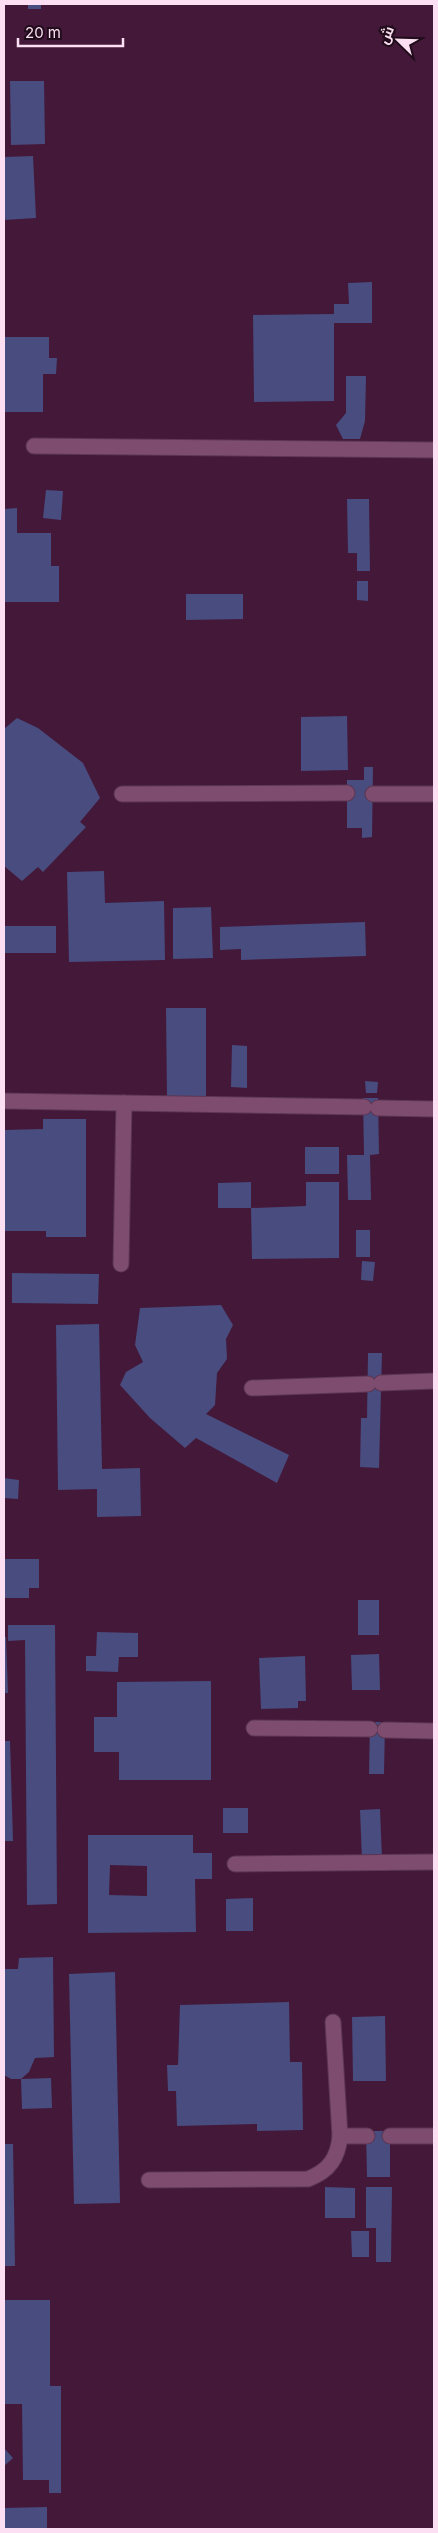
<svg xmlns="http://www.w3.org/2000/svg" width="438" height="2533" font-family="Inter,Cairo,sans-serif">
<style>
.building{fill:#484c7e;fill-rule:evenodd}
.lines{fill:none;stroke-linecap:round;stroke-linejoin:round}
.lane-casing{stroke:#5c3653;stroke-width:17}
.lane{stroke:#7d4c6f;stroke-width:15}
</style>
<rect width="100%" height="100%" fill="#441839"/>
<!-- building -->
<g class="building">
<rect x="28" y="4" width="13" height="5"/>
<polygon points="10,81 44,81 45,144 11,145"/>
<polygon points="33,156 36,218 4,220 4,157"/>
<polygon points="372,282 372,323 334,323 334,401 254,402 253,315 334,314 334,304 349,304 348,283"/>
<polygon points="4,337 49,337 49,358 57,358 56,374 43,374 43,412 4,412"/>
<polygon points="346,376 366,376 365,421 360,439 343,439 336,425 346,413"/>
<polygon points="46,490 63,491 61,520 43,518"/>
<polygon points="347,499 369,499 370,571 357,571 357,553 348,553"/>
<polygon points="17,508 17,533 51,533 51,566 59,566 59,602 4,602 4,509"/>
<polygon points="357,581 368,581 368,601 357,600"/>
<polygon points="186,594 243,594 243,619 186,620"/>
<polygon points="347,716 348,770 301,771 301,717"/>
<polygon points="17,718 38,728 83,763 100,798 80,822 86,827 43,872 38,867 22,881 4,866 4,729"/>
<polygon points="364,767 373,767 372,837 362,838 362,828 347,828 347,780 364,780"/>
<polygon points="104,871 105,903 164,901 165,960 69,962 67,872"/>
<polygon points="211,907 213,958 173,959 173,908"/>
<polygon points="365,922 366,956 241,960 241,949 220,950 220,927"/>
<rect x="4" y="926" width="52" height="27"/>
<polygon points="166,1008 206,1008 206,1096 167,1096"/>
<polygon points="232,1045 247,1046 247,1088 231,1087"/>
<polygon points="365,1081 378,1082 377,1093 366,1093"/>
<polygon points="363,1098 378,1098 379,1154 370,1155 371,1200 348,1200 347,1155 364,1155"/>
<polygon points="43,1119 86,1119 86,1237 46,1237 46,1231 4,1231 4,1130 43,1129"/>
<rect x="305" y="1147" width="34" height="27"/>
<polygon points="251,1182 251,1208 218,1208 218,1183"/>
<polygon points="306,1182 339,1182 339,1258 252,1259 251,1208 306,1206"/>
<rect x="356" y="1230" width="14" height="27"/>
<polygon points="362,1261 375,1262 373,1281 361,1280"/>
<polygon points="12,1273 99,1274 98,1304 12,1303"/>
<polygon points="221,1305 233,1325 226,1339 227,1359 217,1373 215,1405 206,1414 289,1455 277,1483 196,1438 185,1448 150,1418 120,1385 126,1372 143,1362 135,1345 140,1308"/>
<polygon points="99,1324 102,1469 140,1468 141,1516 97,1517 97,1489 58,1490 56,1325"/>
<polygon points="368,1353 382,1353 379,1468 360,1467 361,1418 367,1418"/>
<polygon points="4,1478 19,1480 18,1499 4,1498"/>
<polygon points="4,1559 39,1559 39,1588 29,1588 29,1598 4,1598"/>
<rect x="358" y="1600" width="21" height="35"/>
<polygon points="8,1625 55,1625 57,1904 27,1905 25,1640 8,1641"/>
<polygon points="97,1632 138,1633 138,1657 119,1657 118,1672 86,1671 86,1656 96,1656"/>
<polygon points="4,1637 6,1637 8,1693 4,1693"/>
<polygon points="379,1654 380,1690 352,1690 351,1655"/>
<polygon points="305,1656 306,1701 298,1701 298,1708 261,1709 259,1658"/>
<polygon points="211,1681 211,1780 119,1780 119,1752 94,1752 94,1717 117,1717 117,1682"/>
<polygon points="370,1722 385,1722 384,1774 369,1774"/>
<polygon points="4,1741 10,1741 13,1841 4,1841"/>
<rect x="223" y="1808" width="25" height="25"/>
<polygon points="380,1809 382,1859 362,1860 360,1810"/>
<path d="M88 1835H193V1853H212V1879H195L196 1932 88 1933ZM110 1865 147 1866V1896L109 1895Z"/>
<polygon points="253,1898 253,1931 226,1931 226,1899"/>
<polygon points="53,1957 54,2057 35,2058 29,2072 21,2079 11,2079 4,2075 4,1969 18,1969 19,1958"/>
<polygon points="115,1972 120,2203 74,2204 69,1974"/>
<polygon points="289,2002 290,2062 302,2062 303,2130 257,2131 257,2124 177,2126 176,2091 168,2091 167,2065 178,2065 180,2005"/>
<polygon points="385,2016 386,2081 353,2081 352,2017"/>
<polygon points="51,2078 52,2108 22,2109 21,2079"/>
<polygon points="366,2131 390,2131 390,2177 367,2177"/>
<polygon points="4,2144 13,2144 15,2266 4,2266"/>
<polygon points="325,2187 355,2188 355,2218 325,2218"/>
<polygon points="366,2187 392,2187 391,2262 376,2262 376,2228 366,2228"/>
<polygon points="351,2231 369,2231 369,2257 352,2257"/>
<polygon points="4,2300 50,2300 50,2386 61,2386 61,2493 49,2493 49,2480 23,2480 22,2404 4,2404"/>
<polygon points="4,2448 13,2458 4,2466"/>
<polygon points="47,2507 47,2529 4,2529 4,2508"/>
</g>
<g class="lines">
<defs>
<g id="lane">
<polyline points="34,446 434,450"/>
<polyline points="122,794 347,793"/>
<polyline points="373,794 434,794"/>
<polyline points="4,1101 364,1107"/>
<polyline points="378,1108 434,1109"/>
<polyline points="121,1264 124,1103"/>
<polyline points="381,1383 434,1381"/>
<polyline points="252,1388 368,1384"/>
<polyline points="254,1728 370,1729"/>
<polyline points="385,1730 434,1731"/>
<polyline points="235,1864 434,1862"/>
<polyline points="340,2136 367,2136"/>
<polyline points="390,2136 434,2136"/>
<path d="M149 2180 308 2179C329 2171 338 2158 340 2136L333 2022"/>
</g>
</defs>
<!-- lane casing -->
<use href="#lane" class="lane-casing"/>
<!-- lane -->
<use href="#lane" class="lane"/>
</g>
<!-- border -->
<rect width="438" height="2533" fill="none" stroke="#fddff3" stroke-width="10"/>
<!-- north arrow -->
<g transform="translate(398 40) rotate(293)" stroke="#200c1a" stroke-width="4" paint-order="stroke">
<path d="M0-4L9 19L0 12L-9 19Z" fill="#fddff3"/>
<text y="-8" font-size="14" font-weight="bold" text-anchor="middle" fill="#fddff3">ش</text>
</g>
<!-- scale -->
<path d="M18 38v8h105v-8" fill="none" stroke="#fddff3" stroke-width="2.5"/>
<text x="25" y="38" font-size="15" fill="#fddff3" stroke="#200c1a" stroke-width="4" paint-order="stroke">20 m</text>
</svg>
